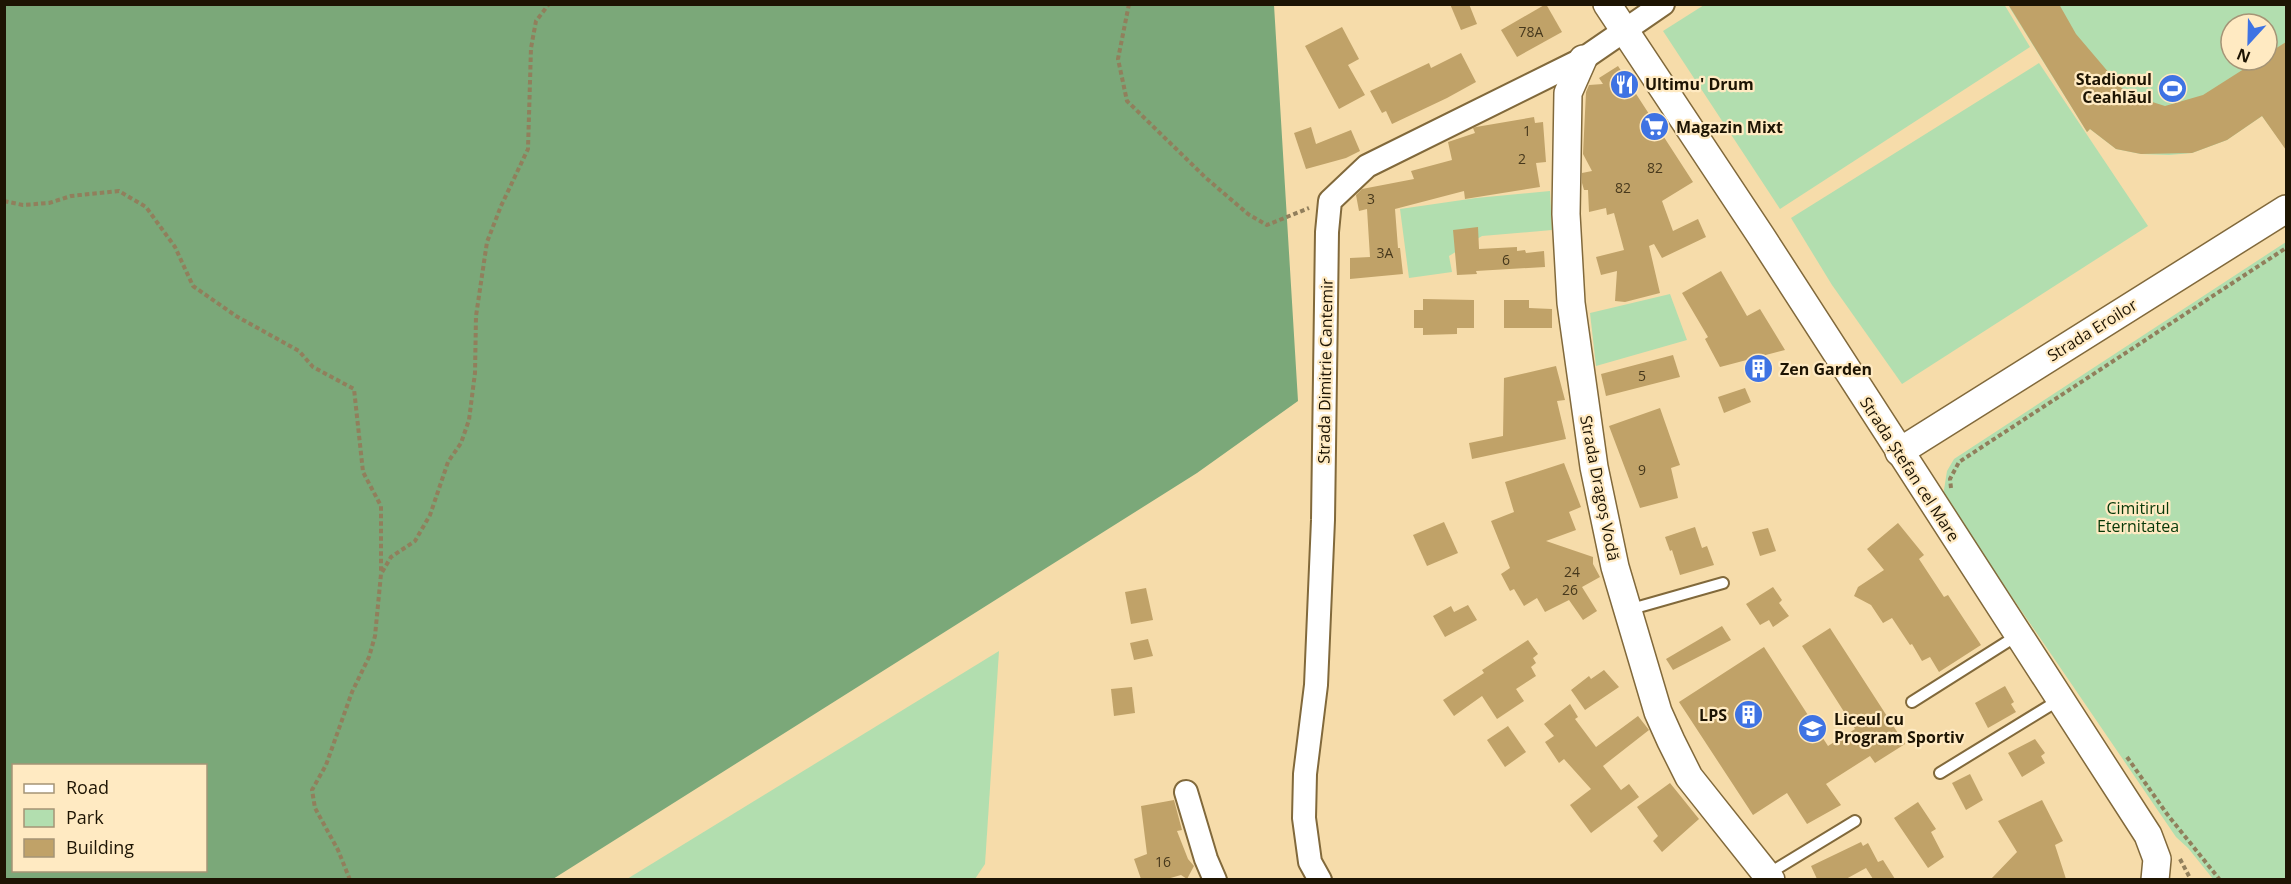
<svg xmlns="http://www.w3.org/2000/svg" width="2291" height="884" font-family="'Open Sans',sans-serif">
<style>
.green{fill:#b2deaf;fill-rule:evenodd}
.forest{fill:#7ba879;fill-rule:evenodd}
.building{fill:#c0a268}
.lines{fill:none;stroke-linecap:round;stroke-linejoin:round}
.service-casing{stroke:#81693b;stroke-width:14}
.minor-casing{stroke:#81693b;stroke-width:26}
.tertiary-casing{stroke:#81693b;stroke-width:30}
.path{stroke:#917f5c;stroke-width:4;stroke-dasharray:4.5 3;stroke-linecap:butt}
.service{stroke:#fff;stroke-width:10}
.minor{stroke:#fff;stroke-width:22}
.tertiary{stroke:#fff;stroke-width:27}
.labels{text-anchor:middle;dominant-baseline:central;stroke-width:4.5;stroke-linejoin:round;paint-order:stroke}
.number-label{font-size:14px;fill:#46381c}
.poi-label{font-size:16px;font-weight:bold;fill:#1d1403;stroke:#ffeac2;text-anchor:start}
.street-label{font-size:16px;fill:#1d1403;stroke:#ffeac2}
.park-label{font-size:16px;fill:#063808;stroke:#ffeac2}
</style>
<rect width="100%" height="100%" fill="#f6dcaa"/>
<!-- green -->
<g class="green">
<polygon points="2004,4 2030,47 1780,209 1663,31 1704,5"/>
<path d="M2008 5H2286V133L2278 138 2262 116 2227 140 2192 153 2169 155 2141 154 2116 149 2090 129 2087 132ZM2231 24H2267V60H2231Z"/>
<polygon points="2039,63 2148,226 1902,384 1832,285 1791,218"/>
<polygon points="1550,191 1552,230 1482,236 1449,256 1452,272 1409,278 1400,209 1476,198"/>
<polygon points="2286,242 2286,879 2213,879 2188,848 2176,837 1943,496 1947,471 1954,459"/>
<polygon points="1670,294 1687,340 1596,366 1590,313"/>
<polygon points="999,651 985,864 975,879 627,879"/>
</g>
<!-- forest -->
<path class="forest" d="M5 4 1274 5 1298 401 1197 473 553 879H5ZM14 766H206V870H14Z"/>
<!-- building -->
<g class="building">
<polygon points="1450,4 1469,4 1477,24 1461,30"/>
<polygon points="1546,4 1562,32 1517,57 1501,30"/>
<polygon points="2008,4 2059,4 2076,34 2127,94 2165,106 2203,95 2258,60 2267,60 2267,54 2286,42 2286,150 2262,116 2227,140 2192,153 2141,154 2116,149 2090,129 2087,132"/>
<polygon points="1342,27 1359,59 1348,65 1365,95 1339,109 1305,46"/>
<polygon points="1461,53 1476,82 1447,98 1392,124 1386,111 1382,113 1370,91 1429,63 1431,68"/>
<polygon points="1618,66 1693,182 1662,201 1673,231 1698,219 1706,237 1662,258 1654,244 1649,246 1660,293 1625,302 1615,301 1617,271 1601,275 1596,257 1624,250 1614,213 1607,215 1606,208 1589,212 1588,190 1584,190 1582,183 1582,173 1592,171 1583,154 1586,92 1589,85 1603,84 1599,78"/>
<polygon points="1534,117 1535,123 1543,122 1546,162 1536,163 1540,187 1465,199 1464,191 1395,209 1398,248 1400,248 1403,274 1350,279 1350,258 1370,257 1367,209 1359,211 1356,195 1362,189 1414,179 1411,171 1452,160 1448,142 1475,133 1473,128 1476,127"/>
<polygon points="1311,127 1316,144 1351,130 1360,151 1346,158 1306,169 1294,133"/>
<polygon points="1478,227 1479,249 1517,247 1517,251 1525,250 1526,253 1544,251 1545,267 1476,271 1477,274 1457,275 1453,230"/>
<polygon points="1721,271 1747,316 1760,309 1785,350 1720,367 1705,339 1708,337 1682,293"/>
<polygon points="1423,299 1474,300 1474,328 1457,328 1457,334 1423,335 1423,328 1414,328 1414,310 1423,310"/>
<polygon points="1504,300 1529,300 1529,308 1552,309 1552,328 1504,328"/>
<polygon points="1673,355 1680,377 1606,396 1601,374"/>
<polygon points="1556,366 1565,400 1557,401 1566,439 1472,459 1469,443 1503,436 1504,378"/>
<polygon points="1745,388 1751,402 1724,413 1718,397"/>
<polygon points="1660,408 1680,465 1671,468 1678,498 1640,508 1609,426"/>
<polygon points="1564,463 1581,507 1569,512 1576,530 1546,541 1593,557 1593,564 1600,577 1582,587 1597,611 1583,620 1569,600 1545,612 1537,598 1524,606 1514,589 1510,591 1501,574 1510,568 1491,521 1514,512 1505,482"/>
<polygon points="1444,522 1458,553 1427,566 1413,535"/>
<polygon points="1898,523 1924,555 1919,559 1944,597 1948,595 1981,645 1939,672 1930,657 1922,661 1912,644 1910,645 1892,618 1883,623 1871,605 1854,596 1858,587 1884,570 1867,549"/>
<polygon points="1695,527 1702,548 1707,546 1714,565 1680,575 1672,550 1670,551 1665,537"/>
<polygon points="1768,528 1776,551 1760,556 1752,532"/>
<polygon points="1773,587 1782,600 1779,603 1789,616 1773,627 1769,620 1760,625 1746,604"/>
<polygon points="1146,588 1153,620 1131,624 1125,592"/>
<polygon points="1468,605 1477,620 1445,637 1433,616 1451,606 1454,612"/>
<polygon points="1722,626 1731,640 1673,670 1666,659"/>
<polygon points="1830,628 1905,744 1875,763 1870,756 1826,784 1841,805 1807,824 1787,793 1753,815 1679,702 1764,647 1828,746 1855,729 1802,646"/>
<polygon points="1148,639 1153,656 1134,660 1130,643"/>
<polygon points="1528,640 1538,654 1533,658 1536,663 1531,667 1536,676 1516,689 1524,701 1497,719 1482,696 1454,716 1443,700 1484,673 1482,670"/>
<polygon points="1604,670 1619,687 1585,710 1571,690 1589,676 1591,679"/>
<polygon points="2005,686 2014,702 2011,704 2016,712 1988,728 1975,703"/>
<polygon points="1132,687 1135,713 1114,716 1111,689"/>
<polygon points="1570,704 1578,717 1575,719 1596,747 1638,716 1649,730 1603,766 1621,790 1629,784 1639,797 1591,833 1570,805 1591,789 1564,759 1559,763 1545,742 1554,736 1544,724"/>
<polygon points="1508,726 1526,752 1505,767 1487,740"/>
<polygon points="2035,739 2045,753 2041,756 2045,763 2022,777 2008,753"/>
<polygon points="1970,774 1983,800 1966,810 1952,783"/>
<polygon points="1670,783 1699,819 1662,852 1653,841 1658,836 1637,807"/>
<polygon points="1174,800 1182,830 1177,831 1188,859 1194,866 1187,879 1181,875 1167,879 1141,879 1134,859 1147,854 1141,806"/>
<polygon points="2042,800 2063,841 2055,845 2066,879 1991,879 2017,852 1998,821"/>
<polygon points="1918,802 1936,829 1931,832 1944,857 1928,868 1894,818"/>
<polygon points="1861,842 1863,846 1868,843 1878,862 1883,860 1895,879 1873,879 1866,868 1846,879 1817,879 1811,866"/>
</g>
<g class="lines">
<defs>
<g id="service">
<polyline points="1628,610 1723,583"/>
<polyline points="1912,702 2018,635"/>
<polyline points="1940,773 2059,700"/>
<polyline points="1768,874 1855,821"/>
</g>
<g id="minor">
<polyline points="1186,792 1206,859 1215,880"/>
<polyline points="1320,880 1310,862 1304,818 1305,774 1316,685 1323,520 1327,232 1330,201 1367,166 1583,59 1663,4"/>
</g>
<g id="tertiary">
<polyline points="1607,4 1761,236 2148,835 2157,859 2155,880"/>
<polyline points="1583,59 1568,93 1566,214 1571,303 1594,467 1615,567 1658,712 1671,741 1689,777 1771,880"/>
<polyline points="1899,452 2286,209"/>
</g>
</defs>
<!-- service casing -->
<use href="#service" class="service-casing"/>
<!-- minor casing -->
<use href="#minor" class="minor-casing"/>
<!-- tertiary casing -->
<use href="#tertiary" class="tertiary-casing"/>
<!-- path -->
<g class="path">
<polyline points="1129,4 1118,59 1127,101 1206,178 1248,214 1267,225 1309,208"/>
<polyline points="4,201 23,205 49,203 71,196 119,191 146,207 175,247 193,286 236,316 299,351 313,367 354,389 363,472 381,506 381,572"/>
<polyline points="1951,488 1950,479 1959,462 2286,248"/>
<polyline points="2127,757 2167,814 2220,880"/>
<polyline points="2180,859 2191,880"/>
<polyline points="350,880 338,850 315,808 312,790 326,765 352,692 369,657 375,636 381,574 391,557 415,541 430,515 448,462 461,443 469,420 475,373 476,316 487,242 501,206 528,149 531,48 536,21 549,4"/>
</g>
<!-- service -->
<use href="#service" class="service"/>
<!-- minor -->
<use href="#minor" class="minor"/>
<!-- tertiary -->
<use href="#tertiary" class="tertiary"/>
</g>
<!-- icons -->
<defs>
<symbol id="restaurant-disc" viewBox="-11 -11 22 22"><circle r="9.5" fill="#3f73e3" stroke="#ffeac2"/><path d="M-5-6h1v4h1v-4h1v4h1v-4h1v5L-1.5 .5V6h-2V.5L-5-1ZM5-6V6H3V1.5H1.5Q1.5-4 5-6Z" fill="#fff"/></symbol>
<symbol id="stadium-disc" viewBox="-11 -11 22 22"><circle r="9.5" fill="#3f73e3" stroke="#ffeac2"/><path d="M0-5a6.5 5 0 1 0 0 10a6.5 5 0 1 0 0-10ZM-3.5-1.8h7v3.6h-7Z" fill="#fff"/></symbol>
<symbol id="supermarket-disc" viewBox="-11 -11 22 22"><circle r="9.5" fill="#3f73e3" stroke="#ffeac2"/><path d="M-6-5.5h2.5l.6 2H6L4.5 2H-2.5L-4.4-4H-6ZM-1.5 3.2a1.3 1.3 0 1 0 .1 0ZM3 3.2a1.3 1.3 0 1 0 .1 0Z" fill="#fff"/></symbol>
<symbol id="building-disc" viewBox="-11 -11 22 22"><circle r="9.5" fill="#3f73e3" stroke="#ffeac2"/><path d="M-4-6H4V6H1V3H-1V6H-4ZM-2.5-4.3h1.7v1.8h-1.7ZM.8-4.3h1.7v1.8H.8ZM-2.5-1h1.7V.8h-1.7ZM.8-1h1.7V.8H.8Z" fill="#fff"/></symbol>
<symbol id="school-disc" viewBox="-11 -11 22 22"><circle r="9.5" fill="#3f73e3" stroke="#ffeac2"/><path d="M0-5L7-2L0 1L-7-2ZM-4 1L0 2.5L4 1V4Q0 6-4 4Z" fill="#fff"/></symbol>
</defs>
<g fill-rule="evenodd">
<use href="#restaurant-disc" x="1608" y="68" width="33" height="33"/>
<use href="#stadium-disc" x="2156" y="72" width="33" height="33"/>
<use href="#supermarket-disc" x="1638" y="110" width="33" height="33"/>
<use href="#building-disc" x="1742" y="352" width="33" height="33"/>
<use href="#building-disc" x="1732" y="698" width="33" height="33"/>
<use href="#school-disc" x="1796" y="712" width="33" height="33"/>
</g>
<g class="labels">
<!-- number labels -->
<g class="number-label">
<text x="1531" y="31">78A</text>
<text x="1527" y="130">1</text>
<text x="1522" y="158">2</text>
<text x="1655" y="167">82</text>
<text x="1623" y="187">82</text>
<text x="1371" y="198">3</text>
<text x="1385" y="252">3A</text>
<text x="1506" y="259">6</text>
<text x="1642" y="375">5</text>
<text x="1642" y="469">9</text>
<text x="1572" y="571">24</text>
<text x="1570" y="589">26</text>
<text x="1163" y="861">16</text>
</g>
<!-- poi labels -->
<g class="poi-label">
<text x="2152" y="79" text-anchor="end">Stadionul<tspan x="2152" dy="18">Ceahlăul</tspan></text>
<text x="1645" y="84">Ultimu' Drum</text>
<text x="1676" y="127">Magazin Mixt</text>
<text x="1780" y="369">Zen Garden</text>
<text x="1727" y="715" text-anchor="end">LPS</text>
<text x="1834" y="719">Liceul cu<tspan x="1834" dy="18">Program Sportiv</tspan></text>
</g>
<!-- street labels -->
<g class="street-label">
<text transform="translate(2092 330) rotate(-32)">Strada Eroilor</text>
<text transform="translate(1325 371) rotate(-89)">Strada Dimitrie Cantemir</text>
<text transform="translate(1910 469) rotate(57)">Strada Ștefan cel Mare</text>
<text transform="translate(1600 488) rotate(79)">Strada Dragoș Vodă</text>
</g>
<!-- park labels -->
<g class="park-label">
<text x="2138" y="508">Cimitirul<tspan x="2138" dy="18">Eternitatea</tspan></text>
</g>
</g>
<!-- border -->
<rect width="2291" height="884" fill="none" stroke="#1d1403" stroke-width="12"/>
<!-- legend -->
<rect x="12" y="764" width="195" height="108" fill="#ffeac2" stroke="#a59476" stroke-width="1.5"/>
<rect x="24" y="784" width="30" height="9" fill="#ffffff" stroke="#a59476" stroke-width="1.5"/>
<text x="66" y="794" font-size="18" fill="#1d1403">Road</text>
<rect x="24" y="809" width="30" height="18" fill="#b2deaf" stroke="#a59476" stroke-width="1.5"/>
<text x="66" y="824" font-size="18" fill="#1d1403">Park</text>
<rect x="24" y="839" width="30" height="18" fill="#c0a268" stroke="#a59476" stroke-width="1.5"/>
<text x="66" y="854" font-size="18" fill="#1d1403">Building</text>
<!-- north arrow -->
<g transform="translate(2249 42) rotate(202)"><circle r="28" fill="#ffeac2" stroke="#a59476" stroke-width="1.5"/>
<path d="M0-4.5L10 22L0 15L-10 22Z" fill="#3f73e3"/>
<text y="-9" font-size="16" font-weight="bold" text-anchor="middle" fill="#1d1403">N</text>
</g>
</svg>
